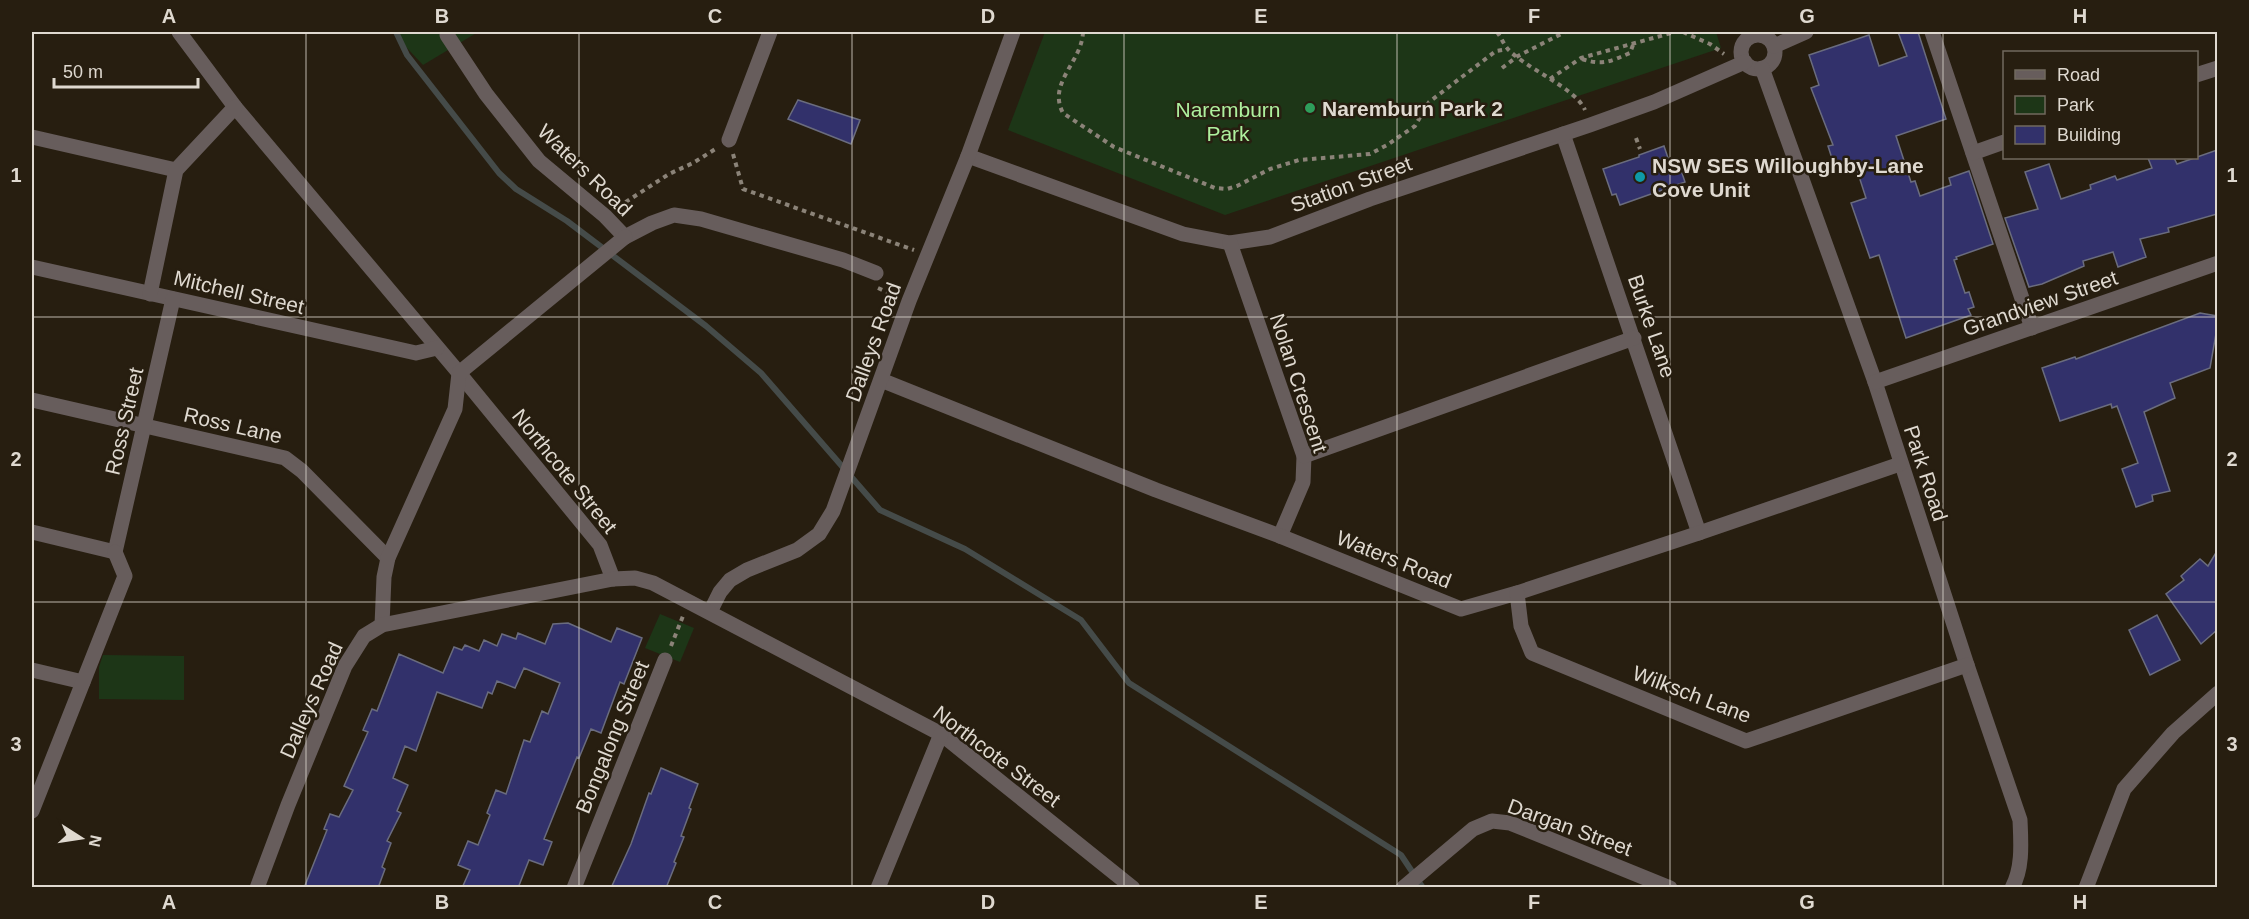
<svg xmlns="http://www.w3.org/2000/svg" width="2249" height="919" font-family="Arial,sans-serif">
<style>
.green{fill:#1d3617}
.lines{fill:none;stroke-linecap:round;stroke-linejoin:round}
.stream{stroke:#454b49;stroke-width:6}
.building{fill:#32316b;stroke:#6a6c7e;stroke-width:1.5}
.path{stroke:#8b8378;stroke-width:4;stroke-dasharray:4.5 4.5;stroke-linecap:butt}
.minor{stroke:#675d5c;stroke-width:15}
.grid{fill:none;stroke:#dfd9d0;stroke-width:1.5;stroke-opacity:0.55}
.leisure-dot{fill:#2e9e5b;stroke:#271e10;stroke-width:2}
.culture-dot{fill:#0f9aa8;stroke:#271e10;stroke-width:2}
.labels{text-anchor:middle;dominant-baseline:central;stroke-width:5;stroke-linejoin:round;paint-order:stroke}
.poi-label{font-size:21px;font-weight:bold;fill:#dfd9d0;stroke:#271e10;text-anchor:start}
.park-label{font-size:21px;fill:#aef09e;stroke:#271e10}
.street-label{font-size:21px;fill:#dfd9d0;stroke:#271e10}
.neatline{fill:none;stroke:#dfd9d0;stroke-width:2}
.grid-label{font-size:20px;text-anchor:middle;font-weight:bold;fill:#dfd9d0}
</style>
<rect width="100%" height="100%" fill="#271e10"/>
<!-- green -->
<g class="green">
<polygon points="392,32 478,32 423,65"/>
<polygon points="1045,32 1716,32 1721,48 1225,215 1008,130"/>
<polygon points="660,614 694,628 680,662 645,648"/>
<polygon points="103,655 184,656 184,700 99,699 99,667"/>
</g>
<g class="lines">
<!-- stream -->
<polyline class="stream" points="396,32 407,55 499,173 516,189 567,221 706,326 761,373 880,510 965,549 1081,620 1129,683 1401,855 1423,888"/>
</g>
<!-- building -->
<g class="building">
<polygon points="1898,32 1918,32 1946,119 1896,136 1911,182 1915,181 1920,196 1951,185 1949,178 1969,171 1993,244 1956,257 1957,259 1954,260 1965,293 1969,292 1974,307 1968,309 1971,315 1906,338 1879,255 1870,258 1851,203 1866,198 1855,164 1836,171 1828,146 1833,145 1811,88 1819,85 1809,55 1869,35 1879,66 1907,56"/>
<polygon points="798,100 860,120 851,144 788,119"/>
<polygon points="1664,146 1672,170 1680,167 1685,182 1620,205 1616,194 1612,195 1603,169 1639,157 1639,155"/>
<polygon points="2217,150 2217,214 2168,228 2169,232 2140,239 2146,257 2118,267 2113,252 2083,261 2084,266 2042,284 2029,287 2005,218 2038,209 2025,172 2049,164 2061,199 2091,189 2090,185 2115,176 2117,180 2152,168 2148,158 2174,158 2177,164"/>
<polygon points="2200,313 2217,316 2217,328 2210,368 2170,383 2175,398 2144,412 2170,491 2152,495 2153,501 2136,507 2122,469 2138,463 2117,406 2112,408 2111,404 2060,421 2042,368 2075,357 2076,359"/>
<polygon points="2217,551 2217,630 2201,644 2166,594 2184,580 2181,576 2200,559 2208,566"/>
<polygon points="2157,615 2180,660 2150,675 2129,630"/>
<polygon points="568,623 611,642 617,628 642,638 624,684 620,682 601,733 591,729 579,758 577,757 544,839 552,842 543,865 529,860 518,888 462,888 470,870 458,865 468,841 478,845 490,815 487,813 496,790 506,794 524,740 530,742 542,711 548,714 560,683 524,668 515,688 497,681 492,694 488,692 482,708 437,692 416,751 405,746 393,778 408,785 397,811 401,813 387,841 391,843 382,867 385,869 378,888 304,888 327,830 324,829 330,814 339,817 353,790 344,786 368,732 363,730 372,709 377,711 399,654 443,673 454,647 462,650 465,645 479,651 484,640 497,646 502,634 516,639 518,633 545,644 553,624"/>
<polygon points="661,768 698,784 689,808 691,809 681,836 684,837 674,862 676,863 666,888 611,888 631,844 649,793 651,794"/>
</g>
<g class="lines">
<!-- path -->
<g class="path">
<path d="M1083 32C1082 62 1047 83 1063 113L1114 147 1215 188 1227 189 1237 186 1270 169 1299 160 1370 154 1387 145 1415 126 1429 102 1496 51 1508 49"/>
<path d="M1497 32C1501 37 1503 43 1507 48 1524 68 1575 87 1585 110"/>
<polyline points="1683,32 1710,44 1724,54"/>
<path d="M1582 59C1603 66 1611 61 1630 53L1633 45"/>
<polyline points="1502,68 1518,56 1565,32"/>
<polyline points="1550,79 1581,58 1675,32"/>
<polyline points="1636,138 1640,149"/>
<polyline points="733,154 743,189 914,250"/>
<polyline points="618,207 669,174 693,163 717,148"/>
<polyline points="878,288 894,295"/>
<polyline points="671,646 683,616"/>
</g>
<!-- minor -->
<g class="minor">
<polyline points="179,32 235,107 459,373 600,545 613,579"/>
<polyline points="1932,32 2032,328"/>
<polyline points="447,35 486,94 539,161 605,216 625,237 652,223 674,215 701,219 843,260 876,273"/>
<circle cx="1758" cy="52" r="17"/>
<polyline points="1774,46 1806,32"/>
<path d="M1762 68 1875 382 1967 665 2020 820C2021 843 2023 868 2012 888"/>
<polyline points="2196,75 2218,68"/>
<polyline points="1563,134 1699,533"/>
<polyline points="32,137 176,170"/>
<polyline points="729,140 770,32"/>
<polyline points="1973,153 2004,142"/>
<polyline points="968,156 1183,234 1230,243 1270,237 1370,199 1590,125 1654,102 1745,62"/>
<polyline points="1230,243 1304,456 1303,482 1280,536"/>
<polyline points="32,267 416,353 437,348"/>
<polyline points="150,294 176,170 235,107"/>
<polyline points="881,380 1156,490 1280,536 1461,609 1517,593 1699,533 1900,464"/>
<polyline points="1875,382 2218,263"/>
<polyline points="32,400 285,458 302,471 388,558"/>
<polyline points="1304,456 1634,338"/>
<polyline points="32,532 115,552"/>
<polyline points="115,552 173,299"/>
<polyline points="1517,593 1521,626 1532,653 1746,741 1967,665"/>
<polyline points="710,612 720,592 730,580 747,570 797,550 819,534 833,511 909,301 968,156 1013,32"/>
<polyline points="382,625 384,577 388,558 455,409 459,373 625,237"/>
<polyline points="32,670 83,682"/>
<polyline points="32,811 125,576 115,552"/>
<polyline points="257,888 288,805 345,666 364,636 382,625 613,579 635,578 653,583 941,734 1133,888"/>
<polyline points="574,888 665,660"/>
<polyline points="878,888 941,734"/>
<polyline points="1403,888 1473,829 1492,821 1510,823 1670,888"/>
<polyline points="2086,888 2124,789 2173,733 2218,693"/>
</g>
</g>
<!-- grid -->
<path class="grid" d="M306 32V888M579 32V888M852 32V888M1124 32V888M1397 32V888M1670 32V888M1943 32V888M32 317H2218M32 602H2218"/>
<!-- markers -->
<circle class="leisure-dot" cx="1310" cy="108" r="6"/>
<circle class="culture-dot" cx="1640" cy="177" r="6"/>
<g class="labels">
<!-- poi labels -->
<g class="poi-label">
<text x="1322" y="108">Naremburn Park 2</text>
<text x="1652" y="165">NSW SES Willoughby-Lane<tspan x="1652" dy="24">Cove Unit</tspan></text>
</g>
<!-- park labels -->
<g class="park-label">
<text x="1228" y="109">Naremburn<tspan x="1228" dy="24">Park</tspan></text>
</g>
<!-- street labels -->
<g class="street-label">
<text transform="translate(585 170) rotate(44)">Waters Road</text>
<text transform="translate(1351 184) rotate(-20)">Station Street</text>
<text transform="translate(239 292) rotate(13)">Mitchell Street</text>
<text transform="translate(2040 303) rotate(-19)">Grandview Street</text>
<text transform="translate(1652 326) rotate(71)">Burke Lane</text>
<text transform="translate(873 342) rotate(-70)">Dalleys Road</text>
<text transform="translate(1299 383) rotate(72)">Nolan Crescent</text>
<text transform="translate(124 421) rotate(-77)">Ross Street</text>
<text transform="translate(233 425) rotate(13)">Ross Lane</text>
<text transform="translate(565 471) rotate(51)">Northcote Street</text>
<text transform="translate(1926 473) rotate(72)">Park Road</text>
<text transform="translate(1394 559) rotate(22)">Waters Road</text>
<text transform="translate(1692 694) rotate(21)">Wilksch Lane</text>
<text transform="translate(311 700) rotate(-66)">Dalleys Road</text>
<text transform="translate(612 737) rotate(-68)">Bongalong Street</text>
<text transform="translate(997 756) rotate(37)">Northcote Street</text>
<text transform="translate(1570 827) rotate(20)">Dargan Street</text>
</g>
</g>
<!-- border -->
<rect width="2249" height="919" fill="none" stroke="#271e10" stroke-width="66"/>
<!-- legend -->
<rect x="2003" y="51" width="195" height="108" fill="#271e10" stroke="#71695d" stroke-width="1.5"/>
<rect x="2015" y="70" width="30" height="9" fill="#675d5c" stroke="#71695d" stroke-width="1.5"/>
<text x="2057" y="81" font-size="18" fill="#dfd9d0">Road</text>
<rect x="2015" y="96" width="30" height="18" fill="#1d3617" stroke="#71695d" stroke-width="1.5"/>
<text x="2057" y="111" font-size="18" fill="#dfd9d0">Park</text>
<rect x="2015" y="126" width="30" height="18" fill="#32316b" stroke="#71695d" stroke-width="1.5"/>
<text x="2057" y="141" font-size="18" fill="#dfd9d0">Building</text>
<!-- north arrow -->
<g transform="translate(81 838) rotate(102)" stroke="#271e10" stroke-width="4.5" paint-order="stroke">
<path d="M0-4.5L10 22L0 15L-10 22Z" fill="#dfd9d0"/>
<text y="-9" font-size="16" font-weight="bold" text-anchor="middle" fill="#dfd9d0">N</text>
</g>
<!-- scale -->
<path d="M54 78v9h144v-9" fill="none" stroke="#dfd9d0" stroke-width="3"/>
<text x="63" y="78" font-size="18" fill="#dfd9d0" stroke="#271e10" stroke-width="4.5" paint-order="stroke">50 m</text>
<rect x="33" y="33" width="2183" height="853" class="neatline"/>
<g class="grid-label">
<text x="169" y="23">A</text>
<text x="442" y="23">B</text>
<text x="715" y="23">C</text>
<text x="988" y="23">D</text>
<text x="1261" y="23">E</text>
<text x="1534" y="23">F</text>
<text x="1807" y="23">G</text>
<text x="2080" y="23">H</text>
<text x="16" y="182">1</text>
<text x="2232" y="182">1</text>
<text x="16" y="466">2</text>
<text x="2232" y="466">2</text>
<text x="16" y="751">3</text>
<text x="2232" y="751">3</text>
<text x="169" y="909">A</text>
<text x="442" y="909">B</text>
<text x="715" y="909">C</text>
<text x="988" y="909">D</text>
<text x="1261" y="909">E</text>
<text x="1534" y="909">F</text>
<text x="1807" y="909">G</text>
<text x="2080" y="909">H</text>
</g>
</svg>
